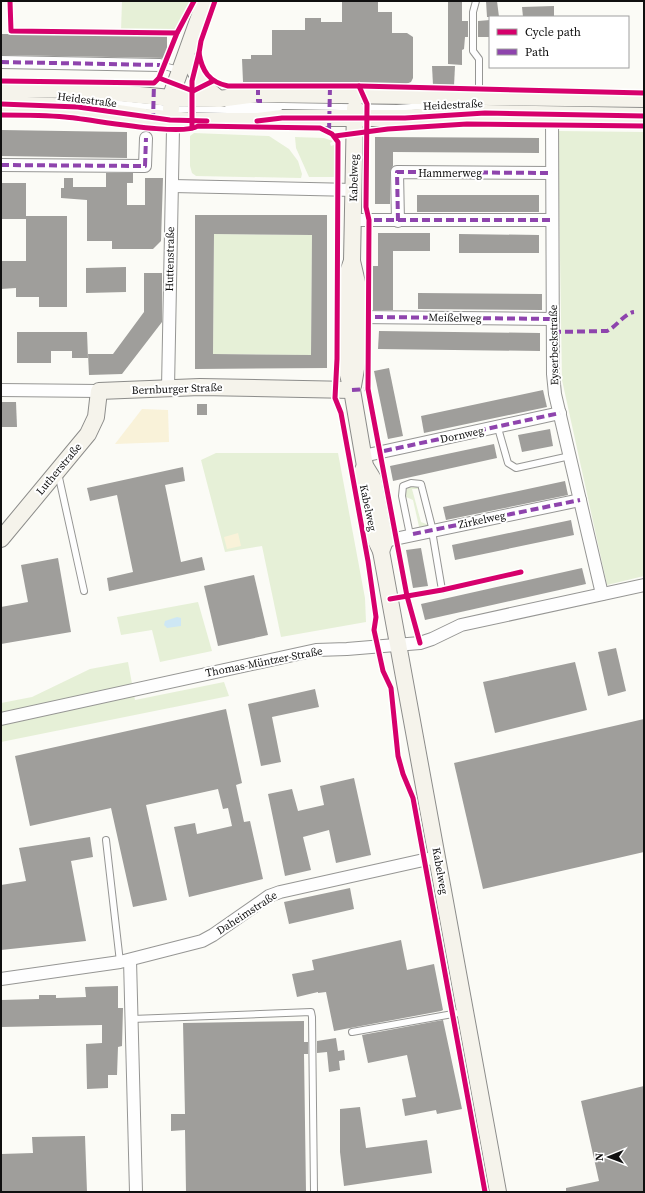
<svg xmlns="http://www.w3.org/2000/svg" width="645" height="1193" font-family="'Source Serif 4',serif">
<style>
.green{fill:#e6f0d7}
.sand{fill:#f9f2d9}
.water{fill:#cee7f4}
.building{fill:#9f9e9b;fill-rule:evenodd}
.lines{fill:none;stroke-linecap:round;stroke-linejoin:round}
.lane-casing{stroke:#969694;stroke-width:8}
.street-casing{stroke:#969694;stroke-width:14}
.secondary-casing{stroke:#8c8c8a;stroke-width:18}
.lane{stroke:#fefefe;stroke-width:6}
.street{stroke:#fefefe;stroke-width:12}
.secondary{stroke:#f5f3eb;stroke-width:16}
.quiet{stroke:#8e44ad;stroke-width:4;stroke-dasharray:8 4;stroke-linecap:butt}
.cycleway-casing{stroke:#fff;stroke-width:8}
.cycleway{stroke:#d6006c;stroke-width:5}
.labels{text-anchor:middle;dominant-baseline:central;stroke-width:4;stroke-linejoin:round;paint-order:stroke}
.street-label{font-size:11px;fill:#101010;stroke:#fff}
</style>
<rect width="100%" height="100%" fill="#fbfbf6"/>
<!-- green -->
<g class="green">
<polygon points="122,1 193,1 191,8 174,32 171,33 121,31"/>
<polygon points="558,131 644,132 644,576 607,585 562,380"/>
<polygon points="194,133 269,136 289,149 298,161 302,174 301,178 196,176 192,173 190,166 190,136"/>
<polygon points="295,137 324,138 333,141 330,143 331,146 334,145 335,147 334,177 309,177 296,148"/>
<polygon points="214,234 312,235 311,355 213,354"/>
<polygon points="216,453 338,453 365,598 366,622 281,637 262,546 225,552 201,460"/>
<polygon points="411,486 417,487 419,489 412,489 421,522 429,525 427,529 420,531 413,500 406,497 405,494 408,487"/>
<polygon points="198,602 212,651 160,662 152,630 121,635 117,617"/>
<polygon points="128,662 135,700 224,682 229,696 1,742 1,703 32,697 90,669"/>
</g>
<!-- sand -->
<g class="sand">
<polygon points="142,409 168,410 169,442 115,444"/>
<polygon points="238,533 241,546 227,549 224,537"/>
</g>
<!-- water -->
<polygon class="water" points="177,617 181,618 181,626 167,628 164,625 165,621"/>
<!-- building -->
<g class="building">
<polygon points="342,1 378,1 378,12 392,12 392,33 407,33 413,37 413,78 411,82 406,84 243,82 242,59 251,59 251,55 272,55 272,30 305,30 305,18 321,18 321,22 342,22"/>
<polygon points="448,1 462,1 462,21 468,21 468,37 465,37 464,49 462,50 462,65 448,64"/>
<polygon points="486,1 497,1 499,17 487,17"/>
<polygon points="554,6 554,17 523,17 522,7"/>
<polygon points="490,20 490,37 478,37 478,21"/>
<polygon points="1,34 167,35 167,58 1,55"/>
<polygon points="432,66 455,66 454,86 433,85"/>
<polygon points="1,130 127,132 127,158 1,156"/>
<polygon points="375,137 539,138 539,153 393,152 393,166 390,172 390,204 375,204"/>
<polygon points="106,173 133,173 133,183 127,183 127,205 145,205 145,178 163,178 161,241 153,249 112,249 112,241 87,241 87,200 61,198 61,188 64,188 64,178 73,178 73,187 106,187"/>
<polygon points="1,183 26,183 26,216 67,216 67,307 39,307 39,297 16,297 16,288 1,289 1,261 26,261 26,219 1,219"/>
<rect x="417" y="195" width="122" height="17"/>
<path d="M195 215H327V368L195 369ZM214 234 312 235 311 355 213 354Z"/>
<polygon points="378,233 430,233 430,251 393,251 393,310 373,310 373,266 378,266"/>
<polygon points="459,234 539,235 539,253 459,253"/>
<polygon points="126,267 126,292 86,293 86,268"/>
<polygon points="144,273 162,273 162,322 122,374 89,375 88,354 113,354 144,312"/>
<polygon points="418,293 542,294 542,310 418,309"/>
<polygon points="379,331 540,333 540,351 378,349"/>
<polygon points="17,332 87,332 88,358 72,358 72,351 51,351 51,363 17,363"/>
<polygon points="389,368 403,436 388,439 374,371"/>
<polygon points="543,390 547,407 424,433 421,416"/>
<polygon points="1,402 16,402 17,427 1,427"/>
<rect x="197" y="404" width="10" height="11"/>
<polygon points="550,429 553,446 522,452 518,435"/>
<polygon points="494,444 497,458 393,481 390,466"/>
<polygon points="183,467 185,481 165,485 181,562 202,557 205,570 109,591 107,578 133,572 117,495 90,501 87,488"/>
<polygon points="565,481 568,495 446,520 443,507"/>
<polygon points="571,520 574,535 455,560 452,545"/>
<polygon points="421,548 428,586 413,588 406,550"/>
<polygon points="58,558 71,632 1,644 1,607 28,602 21,565"/>
<polygon points="582,568 586,584 425,620 421,604"/>
<polygon points="254,575 268,635 218,646 204,586"/>
<polygon points="616,648 626,691 608,696 598,652"/>
<polygon points="575,662 587,710 495,733 483,682"/>
<polygon points="315,689 319,707 272,717 281,762 261,766 248,704"/>
<polygon points="226,709 242,783 236,785 244,822 250,821 263,879 189,897 174,827 195,823 197,834 232,826 228,808 223,809 218,789 146,805 167,900 133,907 111,808 30,826 15,756"/>
<polygon points="644,719 644,852 483,889 454,763"/>
<polygon points="354,778 371,855 336,863 329,830 303,837 311,870 285,876 268,794 292,789 298,811 324,805 320,786"/>
<polygon points="90,837 93,857 71,861 86,941 1,950 1,885 26,881 19,848"/>
<polygon points="350,888 354,909 289,924 284,902"/>
<polygon points="401,940 407,970 434,964 443,1010 441,1011 334,1031 326,992 318,993 318,992 297,997 292,974 314,970 312,960"/>
<polygon points="118,986 118,1008 123,1008 122,1046 118,1047 117,1075 108,1075 108,1088 87,1089 86,1044 102,1043 102,1025 1,1027 1,1000 39,999 39,995 56,995 56,998 86,997 85,987"/>
<polygon points="443,1020 462,1109 437,1114 436,1110 405,1116 402,1099 416,1097 407,1055 368,1063 362,1035"/>
<polygon points="304,1021 304,1042 308,1042 308,1054 304,1054 306,1192 186,1192 185,1130 171,1131 171,1114 185,1114 183,1023"/>
<polygon points="336,1038 338,1051 344,1050 345,1060 339,1061 340,1070 329,1072 327,1052 317,1053 317,1041"/>
<polygon points="644,1086 644,1192 566,1192 566,1188 599,1181 581,1101"/>
<polygon points="360,1107 366,1148 427,1140 432,1173 344,1186 340,1152 340,1109"/>
<polygon points="85,1136 87,1192 1,1192 1,1154 33,1153 32,1137"/>
</g>
<g class="lines">
<defs>
<g id="lane">
<polyline points="476,1 473,12 473,51 479,59 479,97"/>
<polyline points="160,65 179,70"/>
<polyline points="82,100 170,109 279,111"/>
<polyline points="228,105 397,108 454,104"/>
<polyline points="498,428 508,463 516,468 570,456"/>
<polyline points="58,473 84,591"/>
<polyline points="432,531 442,590"/>
<polyline points="410,535 402,496 403,486 411,483 421,484 433,531"/>
<polyline points="106,840 120,962"/>
<polyline points="132,1019 311,1012 312,1017 314,1192"/>
<polyline points="352,1032 464,1012"/>
</g>
<g id="street">
<polyline points="1,62 160,65"/>
<polyline points="552,114 553,374 555,394 602,594"/>
<polyline points="1,165 145,166 146,138"/>
<polyline points="172,186 354,190"/>
<polyline points="353,220 552,220"/>
<polyline points="398,221 397,172 552,173"/>
<polyline points="357,317 553,319"/>
<polyline points="168,388 173,129"/>
<polyline points="1,390 99,391"/>
<polyline points="363,456 560,413"/>
<polyline points="385,541 580,500"/>
<polyline points="1,719 316,650 347,649 420,643 432,639 461,625 644,585"/>
<polyline points="130,960 136,1192"/>
<polyline points="1,979 120,962 202,941 213,935 269,896 280,892 437,857"/>
</g>
<g id="secondary">
<polyline points="186,56 204,86 219,99"/>
<polyline points="1,89 86,90 171,98 219,99 258,94 644,99"/>
<polyline points="1,104 78,107 145,117 192,121 258,121 282,118 405,118 485,113 644,116"/>
<polyline points="171,109 172,93 205,1"/>
<polyline points="352,261 346,278 345,363 352,390 365,466 373,479 385,541 381,551"/>
<polyline points="353,386 357,363 358,287 352,261 355,108"/>
<polyline points="365,466 361,474 372,532 381,551 498,1192"/>
<polyline points="1,539 88,434 96,417 99,391 200,387 352,390"/>
</g>
</defs>
<!-- lane casing -->
<use href="#lane" class="lane-casing"/>
<!-- street casing -->
<use href="#street" class="street-casing"/>
<!-- secondary casing -->
<use href="#secondary" class="secondary-casing"/>
<!-- lane -->
<use href="#lane" class="lane"/>
<!-- street -->
<use href="#street" class="street"/>
<!-- secondary -->
<use href="#secondary" class="secondary"/>
<!-- quiet -->
<g class="quiet">
<polyline points="1,62 160,65"/>
<polyline points="258,87 258,101 262,101"/>
<polyline points="330,87 329,132 331,133"/>
<polyline points="153,121 154,83"/>
<polyline points="1,165 145,166 146,138"/>
<polyline points="374,220 552,220"/>
<polyline points="398,221 397,172 552,173"/>
<polyline points="375,317 553,319"/>
<path d="M553 332 607 331C616 327 625 313 634 312"/>
<polyline points="352,390 368,389"/>
<polyline points="384,451 560,413"/>
<polyline points="413,534 580,500"/>
</g>
<defs>
<g id="cycleway">
<polyline points="10,1 11,31 177,33"/>
<path d="M199 53C202 71 209 82 228 86H359L644 93"/>
<polyline points="159,78 193,91 213,81"/>
<polyline points="1,81 154,83 159,78 177,33 194,1"/>
<polyline points="359,86 367,104 366,207 369,220 368,389 407,596 420,643"/>
<polyline points="1,104 78,107 170,120 207,121"/>
<path d="M1 115C22 115 44 115 65 117 91 119 181 137 198 126L320 128 332 134 338 142 337 359 335 398 341 413 368 561 376 617 374 630 383 671 391 688 398 756 403 774 413 798 485 1192"/>
<polyline points="257,121 282,118 405,118 485,113 644,116"/>
<polyline points="192,128 192,81 199,53 201,41 215,1"/>
<polyline points="335,136 388,129 467,124 644,126"/>
<polyline points="390,599 442,590 521,572"/>
</g>
</defs>
<!-- cycleway casing -->
<use href="#cycleway" class="cycleway-casing"/>
<!-- cycleway -->
<use href="#cycleway" class="cycleway"/>
</g>
<g class="labels">
<!-- street labels -->
<g class="street-label">
<text transform="translate(87 100) rotate(7)">Heidestraße</text>
<text transform="translate(453 105) rotate(-3)">Heidestraße</text>
<text x="450" y="173">Hammerweg</text>
<text transform="translate(354 178) rotate(-89)">Kabelweg</text>
<text transform="translate(170 259) rotate(-89)">Huttenstraße</text>
<text transform="translate(455 318) rotate(1)">Meißelweg</text>
<text transform="translate(554 345) rotate(-91)">Eyserbeckstraße</text>
<text transform="translate(177 389) rotate(-2)">Bernburger Straße</text>
<text transform="translate(462 435) rotate(-12)">Dornweg</text>
<text transform="translate(59 469) rotate(-50)">Lutherstraße</text>
<text transform="translate(368 508) rotate(78)">Kabelweg</text>
<text transform="translate(482 520) rotate(-12)">Zirkelweg</text>
<text transform="translate(264 662) rotate(-11)">Thomas-Müntzer-Straße</text>
<text transform="translate(440 871) rotate(80)">Kabelweg</text>
<text transform="translate(247 913) rotate(-33)">Daheimstraße</text>
</g>
</g>
<!-- border -->
<rect width="645" height="1193" fill="none" stroke="#101010" stroke-width="4"/>
<!-- legend -->
<rect x="489" y="16" width="140" height="52" fill="#ffffff" stroke="#9f9f9f"/>
<rect x="497" y="29" width="20" height="6" fill="#d6006c" stroke="#9f9f9f"/>
<text x="525" y="36" font-size="12" fill="#101010">Cycle path</text>
<rect x="497" y="49" width="20" height="6" fill="#8e44ad" stroke="#9f9f9f"/>
<text x="525" y="56" font-size="12" fill="#101010">Path</text>
<!-- north arrow -->
<g transform="translate(609 1157) rotate(269)" stroke="#ffffff" stroke-width="3" paint-order="stroke">
<path d="M0-3L7 15L0 10L-7 15Z" fill="#101010"/>
<text y="-6" font-size="11" font-weight="bold" text-anchor="middle" fill="#101010">N</text>
</g>
</svg>
